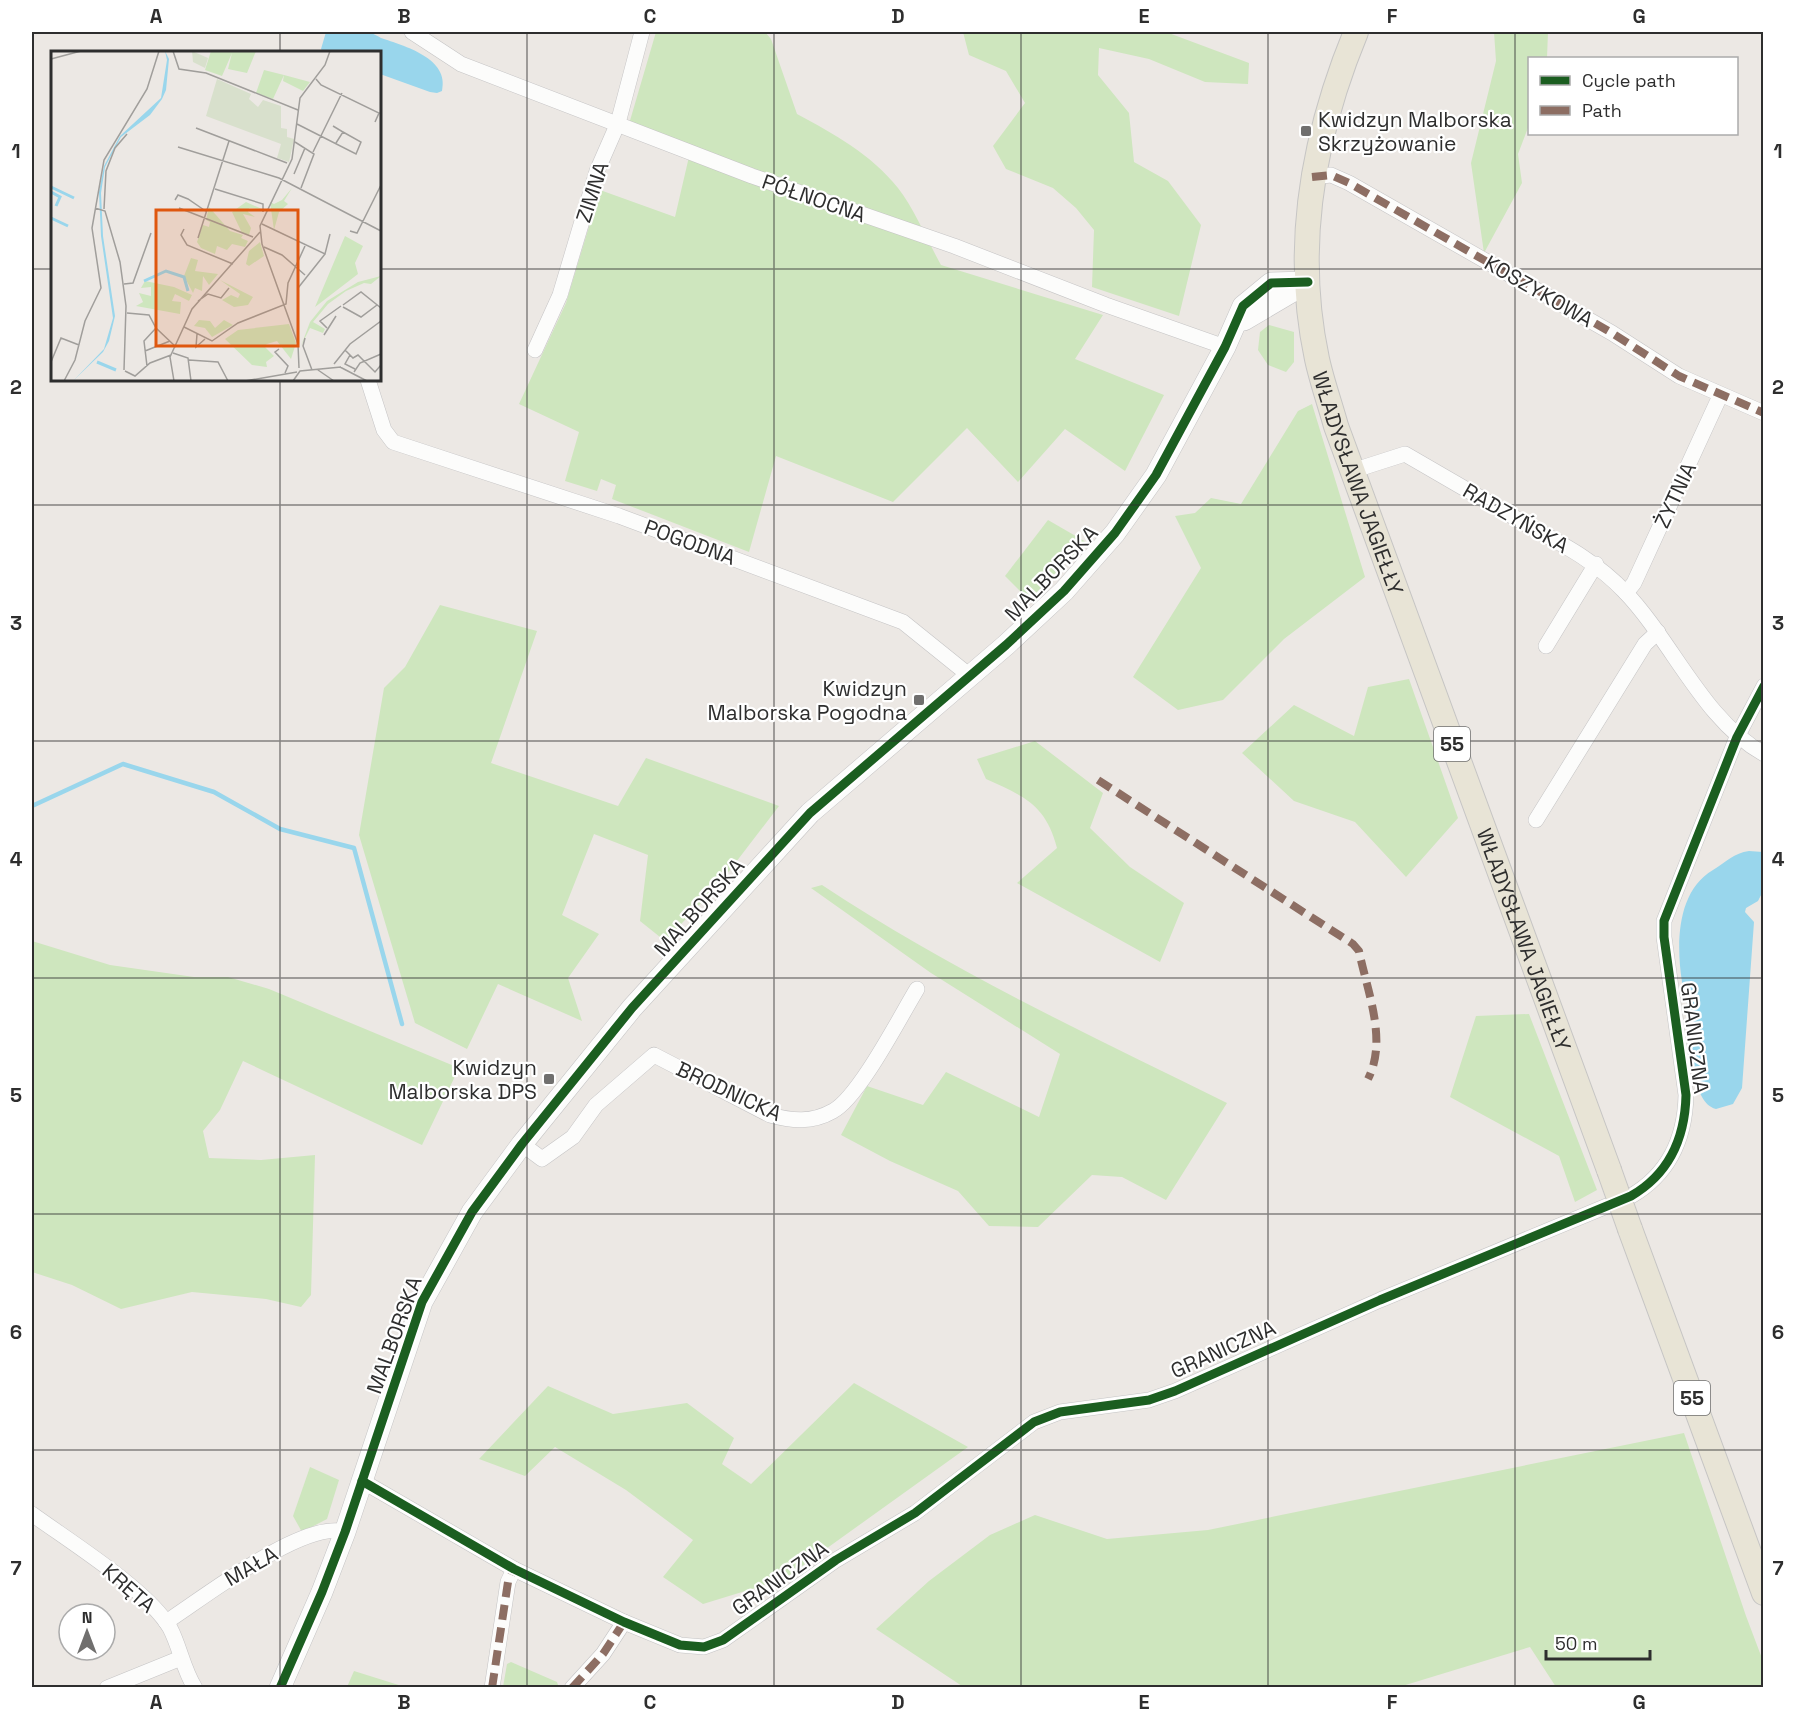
<svg xmlns="http://www.w3.org/2000/svg" width="1795" height="1719" font-family="'Space Grotesk',sans-serif">
<style>
.green{fill:#cee6be}
.water{fill:#99d6ec}
.lines{fill:none;stroke-linecap:round;stroke-linejoin:round}
.stream{stroke:#99d6ec;stroke-width:4.5}
.street-casing{stroke:#c5c4c5;stroke-width:16}
.secondary-casing{stroke:#c5c4c5;stroke-width:22}
.primary-casing{stroke:#c6c5c4;stroke-width:26}
.street{stroke:#fcfcfb;stroke-width:15}
.secondary{stroke:#fcfcfb;stroke-width:21}
.primary{stroke:#e8e4d6;stroke-width:24}
.primary-bridge-casing{stroke:#c6c5c4;stroke-width:26;stroke-linecap:butt}
.primary-bridge{stroke:#e8e4d6;stroke-width:24}
.quiet{stroke:#8d6e63;stroke-width:8;stroke-dasharray:15 8;stroke-linecap:butt}
.cycleway-casing{stroke:#fff;stroke-width:13}
.cycleway{stroke:#1b5e20;stroke-width:9}
.grid{fill:none;stroke:#2e2e2e;stroke-width:1.5;stroke-opacity:0.55}
.poi-dot{fill:#706f6e;stroke:#fff;stroke-width:2}
.labels{text-anchor:middle;dominant-baseline:central;stroke-width:4.5;stroke-linejoin:round;paint-order:stroke}
.shield{fill:#fff;stroke:#6d6d6d;stroke-width:1.5}
.shield-label{font-size:20px;font-weight:bold;fill:#2e2e2e}
.poi-label{font-size:21px;fill:#2e2e2e;stroke:#fff;text-anchor:end}
.street-label{font-size:21px;fill:#2e2e2e;stroke:#fff}
.inset-river{fill:none;stroke:#99d6ec;stroke-width:3}
.inset-road{fill:none;stroke:#a09e9b;stroke-width:1.5}
.view{fill:#df570e;fill-opacity:0.15;stroke:#df570e;stroke-width:3}
.inset-edge{fill:none;stroke:#2e2e2e;stroke-width:3}
.neatline{fill:none;stroke:#2e2e2e;stroke-width:2}
.grid-label{font-size:20px;text-anchor:middle;font-weight:bold;fill:#2e2e2e}
</style>
<rect width="100%" height="100%" fill="#ece8e4"/>
<!-- green -->
<g class="green">
<path d="M656 32H765L771 39 797 114C834 134 871 154 898 188 915 210 927 240 941 265L1103 315 1075 359 1164 395 1125 471 1065 429 1018 482 967 428 893 502 776 456 749 552 612 499 616 485 601 479 597 491 565 481 579 432 519 404 566 303 600 190 675 217 691 148 629 124Z"/>
<polygon points="963,32 1166,32 1249,63 1248,84 1205,82 1149,59 1099,48 1098,75 1129,113 1134,162 1168,181 1201,225 1179,316 1092,287 1094,230 1076,208 1053,188 1006,169 993,146 1025,103 1006,71 969,55"/>
<polygon points="1494,32 1548,32 1547,58 1530,58 1529,125 1518,154 1522,183 1484,253 1471,163 1496,61"/>
<polygon points="1269,325 1294,332 1294,362 1286,372 1268,365 1258,350 1260,332"/>
<polygon points="1312,404 1365,577 1284,639 1223,700 1178,710 1133,677 1201,568 1175,516 1195,513 1211,498 1241,504 1298,411"/>
<polygon points="1048,520 1086,542 1029,600 1005,576"/>
<polygon points="440,605 537,631 491,763 618,806 646,758 779,806 720,883 665,941 640,921 648,855 594,834 562,915 599,934 568,978 582,1021 498,984 467,1049 415,1023 359,835 384,688 405,667"/>
<polygon points="1409,679 1458,818 1406,877 1355,822 1294,801 1242,753 1294,705 1354,736 1368,687"/>
<path d="M1035 741 1103 793 1090 828 1130 867 1184 903 1160 962 1017 883 1057 848C1046 805 1024 796 986 779L977 759Z"/>
<path d="M822 885C950 970 1089 1035 1227 1103L1166 1200 1122 1177 1092 1175 1038 1227 989 1226 958 1191 890 1161 841 1135 867 1086 923 1105 946 1072 1039 1117 1060 1054 931 973 811 888Z"/>
<polygon points="32,941 110,965 194,977 228,977 269,989 459,1068 422,1145 243,1061 220,1110 203,1131 209,1158 261,1160 315,1155 311,1295 301,1307 266,1299 192,1292 121,1309 72,1285 32,1272"/>
<polygon points="1529,1014 1597,1190 1575,1202 1559,1156 1450,1097 1476,1016"/>
<polygon points="854,1383 968,1447 784,1579 703,1604 663,1577 693,1540 626,1490 555,1447 525,1476 479,1459 548,1386 613,1414 687,1403 734,1438 722,1464 751,1484"/>
<polygon points="1684,1433 1746,1616 1763,1661 1763,1687 1556,1687 1530,1647 1399,1687 965,1688 876,1629 929,1581 990,1535 1035,1515 1107,1539 1208,1530"/>
<polygon points="310,1467 339,1480 327,1519 302,1532 293,1516"/>
<polygon points="511,1662 557,1682 558,1685 555,1688 503,1687 507,1664"/>
<polygon points="354,1671 405,1687 347,1687"/>
</g>
<!-- water -->
<g class="water">
<path d="M326 32C339 31 356 29 368 32 373 33 377 36 381 38 404 46 450 58 442 91L437 93 430 92 380 74V52H323L321 49Z"/>
<path d="M1749 851 1763 852V891L1758 901 1746 908 1745 912 1754 922 1742 1088 1733 1104 1716 1109C1690 1102 1693 1044 1691 1022 1690 1008 1683 995 1682 982 1676 943 1677 891 1713 870 1726 862 1734 853 1749 851Z"/>
</g>
<g class="lines">
<!-- stream -->
<polyline class="stream" points="32,806 123,764 214,792 280,829 354,848 402,1024"/>
<defs>
<g id="street">
<polyline points="412,32 461,64 752,176 954,246 1106,305 1225,347"/>
<polyline points="1312,177 1331,175 1349,183 1612,333 1679,376 1764,413"/>
<polyline points="535,350 560,295 597,171 618,123 642,32"/>
<polyline points="368,380 384,430 393,442 619,516 903,622 970,676"/>
<path d="M1352 471 1405 454C1445 477 1484 500 1524 523 1560 543 1596 561 1625 592 1672 641 1704 721 1764 754"/>
<polyline points="1626,593 1634,583 1720,396"/>
<polyline points="1546,646 1596,564"/>
<polyline points="1536,820 1645,644 1658,632"/>
<path d="M522 1144 542 1159 573 1137 596 1105 654 1055 770 1115C792 1121 812 1123 833 1111 859 1097 900 1017 917 989"/>
<path d="M362 1481 514 1569 624 1622 680 1645 704 1647 723 1640 836 1560 915 1513 1034 1422 1060 1412 1149 1400 1175 1391 1380 1300 1631 1196C1669 1174 1685 1138 1686 1095L1664 937V921L1737 737 1764 686"/>
<path d="M32 1514C69 1541 148 1590 170 1628 180 1647 183 1669 195 1688"/>
<path d="M166 1622C202 1599 304 1519 345 1532"/>
<polyline points="107,1688 181,1658"/>
<polyline points="492,1688 508,1582 514,1569"/>
<polyline points="572,1688 603,1654 624,1622"/>
</g>
<g id="secondary">
<polyline points="1244,320 1305,284"/>
<polyline points="280,1688 322,1592 345,1532 422,1302 472,1212 522,1144 632,1008 810,813 1006,645 1064,591 1115,533 1156,475 1225,347 1243,306 1271,283 1308,282"/>
</g>
<g id="primary">
<path id="s1" d="M1356 32C1313 136 1293 247 1317 359 1322 382 1330 404 1336 426L1609 1170"/>
<polyline points="1630,1229 1764,1593"/>
</g>
</defs>
<!-- street casing -->
<use href="#street" class="street-casing"/>
<!-- secondary casing -->
<use href="#secondary" class="secondary-casing"/>
<!-- primary casing -->
<use href="#primary" class="primary-casing"/>
<!-- street -->
<use href="#street" class="street"/>
<!-- secondary -->
<use href="#secondary" class="secondary"/>
<!-- primary -->
<use href="#primary" class="primary"/>
<defs>
<polyline id="primary-bridge" points="1609,1170 1630,1229"/>
</defs>
<!-- primary-bridge casing -->
<use href="#primary-bridge" class="primary-bridge-casing"/>
<!-- primary-bridge -->
<use href="#primary-bridge" class="primary-bridge"/>
<!-- quiet -->
<g class="quiet">
<polyline points="1312,177 1331,175 1349,183 1612,333 1679,376 1764,413"/>
<path d="M1098 780 1353 944 1359 951C1367 991 1388 1040 1368 1079"/>
<polyline points="492,1688 508,1582 514,1569"/>
<polyline points="572,1688 603,1654 624,1622"/>
</g>
<defs>
<g id="cycleway">
<path d="M362 1481 514 1569 624 1622 680 1645 704 1647 723 1640 836 1560 915 1513 1034 1422 1060 1412 1149 1400 1175 1391 1380 1300 1631 1196C1669 1174 1685 1138 1686 1095L1664 937V921L1737 737 1764 686"/>
<polyline points="280,1688 322,1592 345,1532 422,1302 472,1212 522,1144 632,1008 810,813 1006,645 1064,591 1115,533 1156,475 1225,347 1243,306 1271,283 1308,282"/>
</g>
</defs>
<!-- cycleway casing -->
<use href="#cycleway" class="cycleway-casing"/>
<!-- cycleway -->
<use href="#cycleway" class="cycleway"/>
</g>
<!-- grid -->
<path class="grid" d="M280 32V52M527 32V1688M774 32V1688M1021 32V1688M1268 32V1688M1515 32V1688M32 269H52M380 269H1764M280 380V1688M32 505H1764M32 741H1764M32 978H1764M32 1214H1764M32 1450H1764"/>
<!-- markers -->
<g class="poi-dot">
<rect x="1300" y="125" width="12" height="12" rx="3"/>
<rect x="913" y="694" width="12" height="12" rx="3"/>
<rect x="543" y="1073" width="12" height="12" rx="3"/>
</g>
<g class="labels">
<!-- shield labels -->
<g class="shield">
<rect x="1434" y="727" width="36" height="34" rx="4.5"/>
<rect x="1674" y="1381" width="36" height="34" rx="4.5"/>
</g>
<g class="shield-label">
<text x="1452" y="744">55</text>
<text x="1692" y="1398">55</text>
</g>
<!-- poi labels -->
<g class="poi-label">
<text x="1318" y="119" text-anchor="start">Kwidzyn Malborska<tspan x="1318" dy="24">Skrzyżowanie</tspan></text>
<text x="907" y="688">Kwidzyn<tspan x="907" dy="24">Malborska Pogodna</tspan></text>
<text x="537" y="1067">Kwidzyn<tspan x="537" dy="24">Malborska DPS</tspan></text>
</g>
<!-- street labels -->
<g class="street-label">
<text transform="translate(592 192) rotate(-72)">ZIMNA</text>
<text transform="translate(814 198) rotate(19)">PÓŁNOCNA</text>
<text transform="translate(1539 291) rotate(30)">KOSZYKOWA</text>
<text stroke="none"><textPath href="#s1" startOffset="465">WŁADYSŁAWA JAGIEŁŁY</textPath></text>
<text transform="translate(1675 495) rotate(-65)">ŻYTNIA</text>
<text transform="translate(1516 518) rotate(30)">RADZYŃSKA</text>
<text transform="translate(690 542) rotate(20)">POGODNA</text>
<text transform="translate(1051 573) rotate(-46)">MALBORSKA</text>
<text transform="translate(699 907) rotate(-48)">MALBORSKA</text>
<text stroke="none"><textPath href="#s1" startOffset="951">WŁADYSŁAWA JAGIEŁŁY</textPath></text>
<text transform="translate(1695 1038) rotate(83)">GRANICZNA</text>
<text transform="translate(729 1091) rotate(25)">BRODNICKA</text>
<text transform="translate(394 1335) rotate(-70)">MALBORSKA</text>
<text transform="translate(1223 1349) rotate(-24)">GRANICZNA</text>
<text transform="translate(251 1566) rotate(-30)">MAŁA</text>
<text transform="translate(780 1578) rotate(-35)">GRANICZNA</text>
<text transform="translate(129 1588) rotate(41)">KRĘTA</text>
</g>
</g>
<!-- overview -->
<g transform="translate(51 51)">
<rect width="330" height="330" fill="#ece8e4"/>
<path d="M160 0H205L196 22 177 18 181 2 171 25 154 19ZM213 19 233 24 222 48 205 42ZM233 24 259 31 252 40 232 30ZM241 137 233 150 237 153 228 161 223 179 219 151 223 153 231 149ZM195 151 211 158 198 157 197 161 204 166 192 163 200 177 198 184 191 182 181 161ZM158 156 179 180 192 184 190 187 197 190 194 196 181 193 176 199 166 195 164 203 150 197 146 191 152 174 158 176 159 171 155 169ZM294 185 312 195 304 212 307 223 264 256ZM209 191 213 205 198 215 195 213 198 200ZM140 207 147 209 144 220 167 223 158 234 152 225 151 240 144 237 142 242 133 225ZM330 225 320 233 313 232 295 240 277 253 262 271 274 278 272 282 259 277 250 295 259 271 276 250 307 231ZM169 229 202 246 197 254 183 256 171 249 180 244 187 247 189 243ZM94 230 123 236 141 244 138 250 124 243 121 250 130 251 129 263 85 255 92 251 88 242 100 245V236L90 237ZM148 269 159 270 164 277 173 269 182 274 161 286 154 277 143 275ZM238 273 245 292 240 308 226 290 216 293 213 295 223 305 215 311 216 316 201 314 174 288 187 279Z" fill="#cee6be"/>
<path d="M141 0 157 7 154 17 142 11ZM166 28 200 43 198 48 207 56 212 49 230 55V77L236 78V86L243 88 238 111 226 107 230 93 155 65Z" fill="#d8e0cc"/>
<path d="M114 0 118 8 115 39 111 48 99 64 70 86 54 116 50 142 52 185 64 265 58 290 52 301 22 330 53 298 62 267 50 185 48 141 53 115 69 85 110 47 116 9Z" fill="#99d6ec"/>
<path class="inset-river" d="M0 136 23 147M0 141 9 146 5 155M0 167 17 175M93 230 115 220 133 226 137 240M46 311 65 319"/>
<path class="inset-road" d="M122 0 128 18 155 22 247 59M0 8 30 0M265 28 270 34 328 62 324 71M246 73 305 103 310 91 292 81M282 75 292 81 285 92M145 77 236 112M244 91 263 103 250 137M127 96 228 127 330 180M262 101 291 42M243 123 254 97M164 138 212 153V161M124 149 127 144 137 148 156 161M44 157 54 160 69 211 75 255 73 319M128 157 202 186M53 158 55 120 64 97 76 83M211 173 274 203 279 183M133 178 130 184 136 194 182 213M299 180 306 182 330 134M147 187 178 90M213 196 231 204 254 224M73 233 82 232 100 182M247 237 274 203M147 250 157 243 170 247 178 237M292 254 310 241 330 257M292 256 310 266 326 254M76 262 98 264 105 277 125 296M133 276 161 290 187 272 235 253 237 232 254 195M276 277 269 270 290 255M146 283 145 296 154 288M273 284 285 265M254 287 252 295 261 319M228 298 224 301 237 315 234 322M294 299 302 307 307 304 324 321 330 314M94 300 119 290M122 302 137 307 140 330M299 304 294 313 304 318M138 309 167 311 177 330M0 311 10 287 28 294M283 313 299 293 330 270M96 315 93 290 105 277M289 316 316 330M248 317 247 293 211 193 209 175 241 108 249 47 274 14 279 0M267 319 283 330M74 320 84 325 99 312 120 304M303 321 309 312 330 303M13 330 24 309 34 270 50 237 41 177 53 109 96 38 108 0M123 330 119 306 141 258 209 181M194 330 246 321M242 330 249 320 290 316"/>
<path class="view" d="M105 159H247V295H105Z"/>
<rect width="330" height="330" class="inset-edge"/>
</g>
<!-- border -->
<rect width="1795" height="1719" fill="none" stroke="#ffffff" stroke-width="66"/>
<!-- legend -->
<rect x="1528" y="57" width="210" height="78" fill="#ffffff" stroke="#ababab" stroke-width="1.5"/>
<rect x="1540" y="76" width="30" height="9" fill="#1b5e20" stroke="#ababab" stroke-width="1.5"/>
<text x="1582" y="87" font-size="18" fill="#2e2e2e">Cycle path</text>
<rect x="1540" y="106" width="30" height="9" fill="#8d6e63" stroke="#ababab" stroke-width="1.5"/>
<text x="1582" y="117" font-size="18" fill="#2e2e2e">Path</text>
<!-- north arrow -->
<g transform="translate(87 1632)"><circle r="28" fill="#ffffff" stroke="#ababab" stroke-width="1.5"/>
<path d="M0-4.5L10 22L0 15L-10 22Z" fill="#706f6e"/>
<text y="-9" font-size="16" font-weight="bold" text-anchor="middle" fill="#2e2e2e">N</text>
</g>
<!-- scale -->
<path d="M1546 1650v9h104v-9" fill="none" stroke="#2e2e2e" stroke-width="3"/>
<text x="1555" y="1650" font-size="18" fill="#2e2e2e" stroke="#ffffff" stroke-width="4.5" paint-order="stroke">50 m</text>
<rect x="33" y="33" width="1729" height="1653" class="neatline"/>
<g class="grid-label">
<text x="156" y="23">A</text>
<text x="404" y="23">B</text>
<text x="650" y="23">C</text>
<text x="898" y="23">D</text>
<text x="1144" y="23">E</text>
<text x="1392" y="23">F</text>
<text x="1639" y="23">G</text>
<text x="16" y="158">1</text>
<text x="1778" y="158">1</text>
<text x="16" y="394">2</text>
<text x="1778" y="394">2</text>
<text x="16" y="630">3</text>
<text x="1778" y="630">3</text>
<text x="16" y="866">4</text>
<text x="1778" y="866">4</text>
<text x="16" y="1102">5</text>
<text x="1778" y="1102">5</text>
<text x="16" y="1339">6</text>
<text x="1778" y="1339">6</text>
<text x="16" y="1575">7</text>
<text x="1778" y="1575">7</text>
<text x="156" y="1709">A</text>
<text x="404" y="1709">B</text>
<text x="650" y="1709">C</text>
<text x="898" y="1709">D</text>
<text x="1144" y="1709">E</text>
<text x="1392" y="1709">F</text>
<text x="1639" y="1709">G</text>
</g>
</svg>
